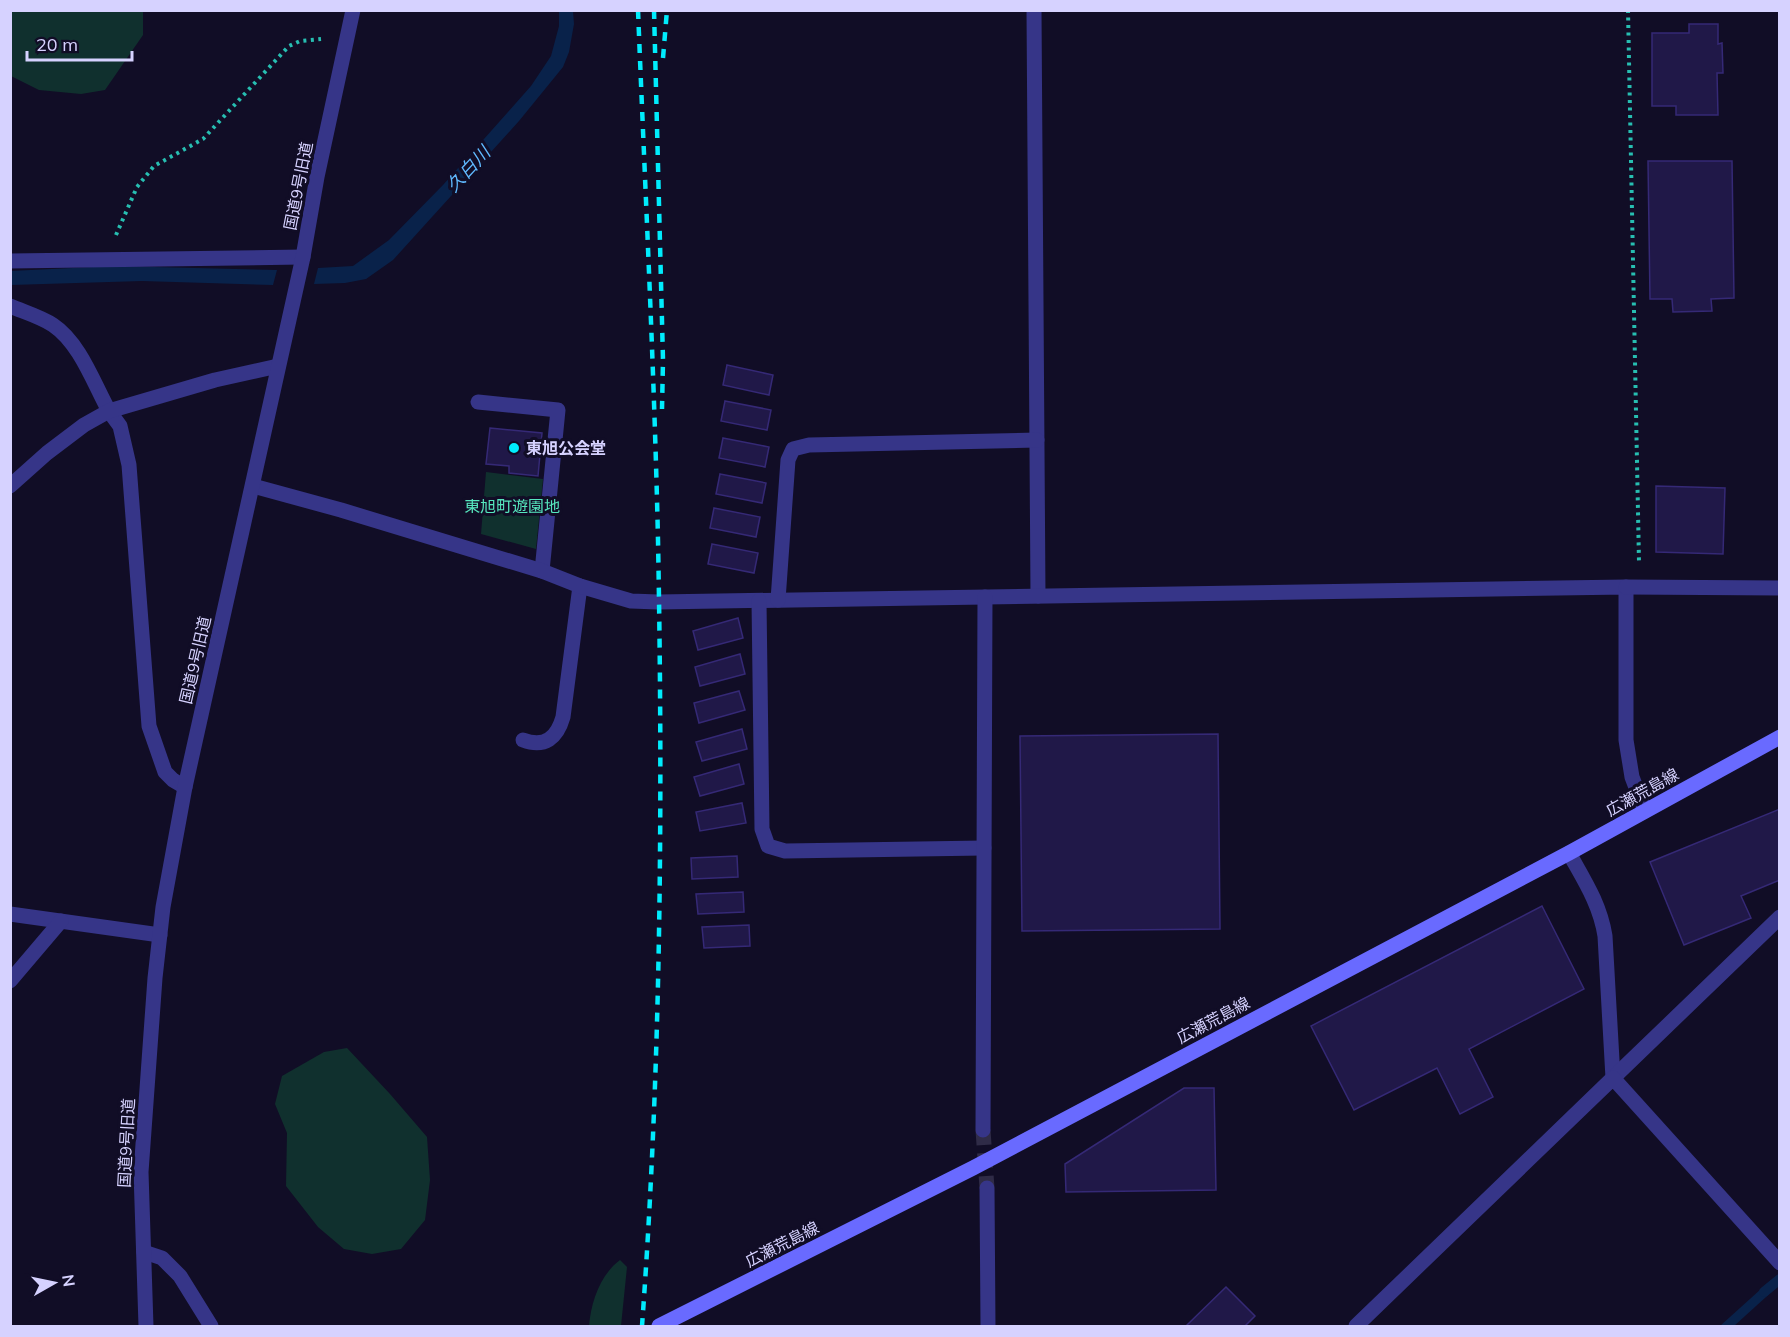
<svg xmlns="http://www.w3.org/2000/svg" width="1790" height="1337" font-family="Mulish,'Noto Sans JP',sans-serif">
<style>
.green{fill:#10302e}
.water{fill:#09224a}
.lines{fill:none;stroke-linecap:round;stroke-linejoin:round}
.stream{stroke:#09224a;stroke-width:10}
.building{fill:#201848;stroke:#352976;stroke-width:1.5}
.street-tunnel{stroke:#2f2b47;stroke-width:15;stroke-dasharray:15 8;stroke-linecap:butt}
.path{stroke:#27beb1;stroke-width:4;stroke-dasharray:3 4.5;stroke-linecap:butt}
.lane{stroke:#363588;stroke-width:15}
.street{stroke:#363588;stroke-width:15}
.secondary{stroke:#696aff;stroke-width:15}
.rail{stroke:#00ecfd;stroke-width:4.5;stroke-dasharray:9 8;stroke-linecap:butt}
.poi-dot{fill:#00ecfd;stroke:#110d26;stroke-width:2}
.labels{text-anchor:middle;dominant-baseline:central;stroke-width:6;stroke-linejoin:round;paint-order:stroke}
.street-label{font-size:16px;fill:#d6d2ff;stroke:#110d26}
.poi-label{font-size:16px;font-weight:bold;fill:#d6d2ff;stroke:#110d26;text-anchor:start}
.park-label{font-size:16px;fill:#56e7be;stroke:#110d26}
.water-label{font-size:18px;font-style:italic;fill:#60baff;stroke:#110d26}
</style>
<rect width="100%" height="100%" fill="#110d26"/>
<!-- green -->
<g class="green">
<polygon points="10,11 143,11 143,35 105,90 81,94 39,90 11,76"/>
<polygon points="486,472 543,479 536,549 481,534"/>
<polygon points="347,1048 390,1094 427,1137 430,1180 425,1220 401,1249 372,1254 344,1249 318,1227 286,1186 287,1133 275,1104 282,1076 324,1052"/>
<path d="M620 1260 627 1267 621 1326H589C591 1302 600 1275 620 1260Z"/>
</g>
<!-- water -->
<g class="water">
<polygon points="559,11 573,11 574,24 569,52 563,67 519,121 393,260 366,279 345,283 314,284 318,268 353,266 389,240 443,185 531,86 551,56 559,26"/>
<polygon points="114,266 277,270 273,285 142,281 11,285 10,271"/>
<polygon points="1771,1280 1777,1287 1734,1326 1720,1326"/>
</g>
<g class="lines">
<!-- stream -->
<polyline class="stream" points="1764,1292 1780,1279"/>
</g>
<!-- building -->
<g class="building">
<polygon points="1689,24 1718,24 1718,44 1722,43 1723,73 1717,73 1718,115 1676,115 1676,106 1652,106 1652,33 1689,33"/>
<polygon points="1648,161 1732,161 1734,298 1711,299 1712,311 1673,312 1672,299 1650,299"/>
<polygon points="727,365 773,375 769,395 723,385"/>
<polygon points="725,401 771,410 767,430 721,421"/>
<polygon points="490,428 542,433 538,476 509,473 509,466 486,464"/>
<polygon points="723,438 769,447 765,467 719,458"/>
<polygon points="720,474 766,483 762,503 716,494"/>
<polygon points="1656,486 1725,488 1723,554 1656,552"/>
<polygon points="714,508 760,517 756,537 710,528"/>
<polygon points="712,544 758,553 754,573 708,564"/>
<polygon points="738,618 743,638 698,650 693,631"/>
<polygon points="740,654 745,674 700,686 695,667"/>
<polygon points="739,691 745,710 699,723 694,703"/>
<polygon points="742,729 747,749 702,761 696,742"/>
<polygon points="1218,734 1220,929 1022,931 1020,736"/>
<polygon points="739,764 744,784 700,796 694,777"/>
<polygon points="742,803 746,823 700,831 696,812"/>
<polygon points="1780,809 1780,880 1741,896 1751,918 1684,945 1650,862"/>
<polygon points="737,856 738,877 692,879 691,858"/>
<polygon points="743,892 744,912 698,914 696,894"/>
<polygon points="1542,906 1584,989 1469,1049 1493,1097 1460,1114 1437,1068 1354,1110 1311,1026"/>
<polygon points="749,925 750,946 704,948 702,927"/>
<polygon points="1184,1088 1214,1088 1216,1190 1066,1192 1065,1164"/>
<polygon points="1226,1287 1255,1316 1245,1326 1186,1326"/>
</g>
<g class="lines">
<!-- street-tunnel -->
<polyline class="street-tunnel" points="983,1130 987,1188"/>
<!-- path -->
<g class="path">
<polyline points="1628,10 1639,562"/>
<polyline points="116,235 137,187 154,166 203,139 289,46 300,41 321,39"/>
</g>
<!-- lane -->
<g class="lane">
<polyline points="109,411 120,426 129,465 149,726 165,772 173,780 185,787"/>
<path d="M523 740C545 748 557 738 563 717L580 586"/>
</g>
<!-- street -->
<g class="street">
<polyline points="1034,10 1038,596"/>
<polyline points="10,261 303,257"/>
<path d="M10 306C24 312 41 317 53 325 80 343 94 384 109 411"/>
<polyline points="478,402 558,410 542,571"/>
<polyline points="10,486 47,453 84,425 109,411 215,380 278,366"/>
<polyline points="253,486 341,510 542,571 580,586 631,601 658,602 1626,587 1626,740 1632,777 1645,811"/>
<polyline points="1626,587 1780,588"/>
<polyline points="778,600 788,460 793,449 809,445 1037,440"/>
<polyline points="759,601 762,829 768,846 785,851 984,848"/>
<path d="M1569 853C1584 880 1600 904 1605 936L1613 1078"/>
<polyline points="10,914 160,935"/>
<polyline points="10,981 61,921"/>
<polyline points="1613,1078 1780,917"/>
<polyline points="983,1130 985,597"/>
<polyline points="987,1188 988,1326"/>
<polyline points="144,1252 162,1258 180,1276 211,1326"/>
<polyline points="146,1326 141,1172 155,978 163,907 185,787 303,257 317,177 353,10"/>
<polyline points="1356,1326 1613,1078 1780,1263"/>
</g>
<!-- secondary -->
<polyline class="secondary" points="659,1326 973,1168 1569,853 1780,737"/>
<!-- rail -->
<g class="rail">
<path d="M638 10C645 187 654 363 658 540 663 802 661 1065 642 1326"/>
<polyline points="654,10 663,360 662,409"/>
<polyline points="663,58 667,10"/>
</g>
</g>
<!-- markers -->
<circle class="poi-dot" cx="514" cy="448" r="6"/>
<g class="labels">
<!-- street labels -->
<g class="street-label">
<text transform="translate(298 186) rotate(-79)">国道9号旧道</text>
<text transform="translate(195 660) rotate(-77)">国道9号旧道</text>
<text transform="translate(1642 792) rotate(-29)">広瀬荒島線</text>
<text transform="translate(1213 1020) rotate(-28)">広瀬荒島線</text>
<text transform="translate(126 1143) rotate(-87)">国道9号旧道</text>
<text transform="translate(782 1244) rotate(-27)">広瀬荒島線</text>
</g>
<!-- poi labels -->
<g class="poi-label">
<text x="526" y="448">東旭公会堂</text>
</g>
<!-- park labels -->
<g class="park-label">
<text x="512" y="506">東旭町遊園地</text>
</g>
<!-- water labels -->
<g class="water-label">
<text transform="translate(468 169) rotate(-47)">久白川</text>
</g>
</g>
<!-- border -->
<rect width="1790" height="1337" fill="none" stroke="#d6d2ff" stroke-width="24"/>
<!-- north arrow -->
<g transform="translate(54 1283) rotate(81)" stroke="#110d26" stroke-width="4.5" paint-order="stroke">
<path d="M0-4.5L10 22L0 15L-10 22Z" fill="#d6d2ff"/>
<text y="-9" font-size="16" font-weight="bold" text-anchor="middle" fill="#d6d2ff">N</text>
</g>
<!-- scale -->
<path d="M27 51v9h105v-9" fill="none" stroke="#d6d2ff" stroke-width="3"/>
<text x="36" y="51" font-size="18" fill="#d6d2ff" stroke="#110d26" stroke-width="4.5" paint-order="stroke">20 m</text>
</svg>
